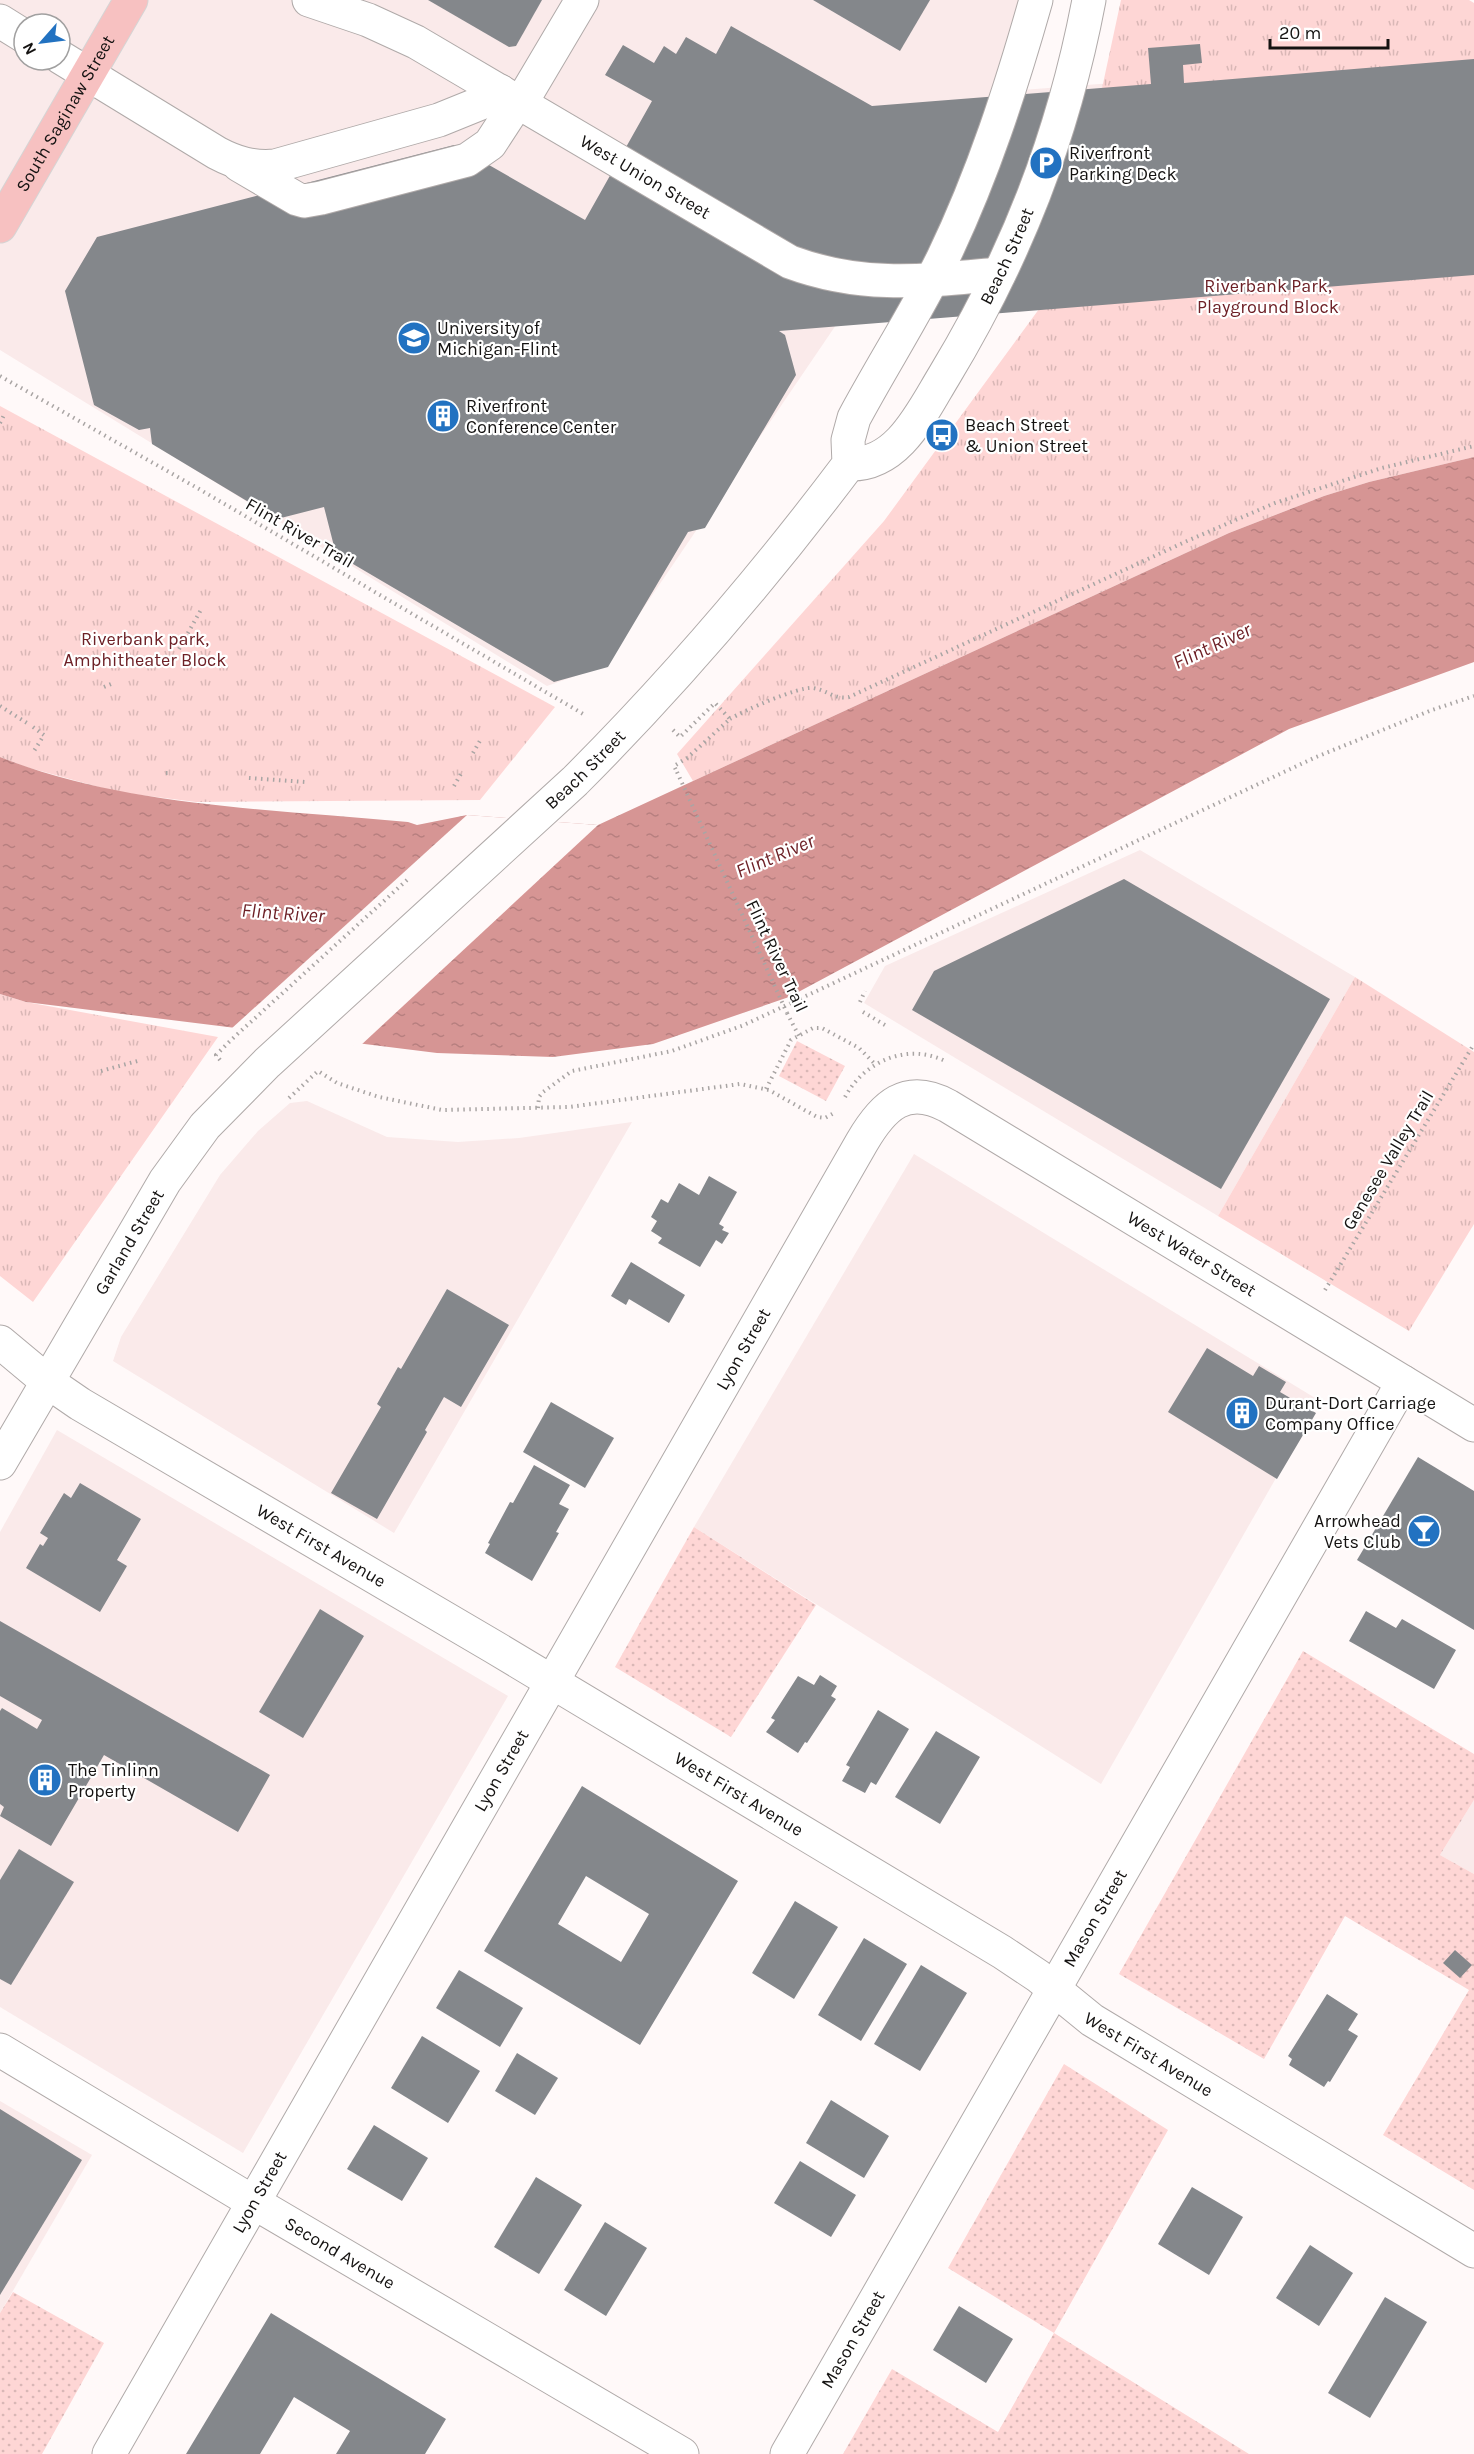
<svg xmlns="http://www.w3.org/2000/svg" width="1474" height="2454" font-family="Karla,sans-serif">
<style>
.built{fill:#faeaea;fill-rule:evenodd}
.grass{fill:url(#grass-dots)}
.park{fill:url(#park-tufts)}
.water{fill:url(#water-ripples)}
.pier{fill:#fff9f9}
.building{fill:#84878b;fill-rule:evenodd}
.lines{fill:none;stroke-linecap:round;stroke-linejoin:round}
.minor-casing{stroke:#b0aaa9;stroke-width:35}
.major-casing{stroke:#d5d4d4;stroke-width:35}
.path{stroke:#a9a5a4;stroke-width:4;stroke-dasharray:1.5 4.5;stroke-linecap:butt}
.minor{stroke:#fff;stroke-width:33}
.major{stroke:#f7c1c1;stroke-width:33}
.path-bridge{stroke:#a9a5a4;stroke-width:4;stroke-dasharray:1.5 4.5;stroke-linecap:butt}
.labels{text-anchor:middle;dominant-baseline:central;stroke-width:4.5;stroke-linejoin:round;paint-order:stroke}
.street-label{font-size:18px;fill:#141211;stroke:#fff}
.poi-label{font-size:18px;fill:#141211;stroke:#fff;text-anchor:start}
.park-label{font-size:18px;fill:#6d2026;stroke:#fff}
.water-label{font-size:20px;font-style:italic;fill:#6d2026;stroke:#fff}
</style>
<defs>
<pattern id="grass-dots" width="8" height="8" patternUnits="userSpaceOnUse" patternTransform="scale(1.5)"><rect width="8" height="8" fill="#fed6d5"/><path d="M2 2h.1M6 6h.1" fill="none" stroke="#d9b7b6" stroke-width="1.8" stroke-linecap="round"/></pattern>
<pattern id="park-tufts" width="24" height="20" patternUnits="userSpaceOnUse" patternTransform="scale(1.5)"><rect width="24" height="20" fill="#fed6d5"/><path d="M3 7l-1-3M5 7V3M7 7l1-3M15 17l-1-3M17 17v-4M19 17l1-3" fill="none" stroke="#d9b7b6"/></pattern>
<pattern id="water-ripples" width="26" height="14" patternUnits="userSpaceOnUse" patternTransform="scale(1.5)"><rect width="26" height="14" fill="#d69594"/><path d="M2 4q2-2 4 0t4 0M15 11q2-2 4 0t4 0" fill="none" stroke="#b77f7f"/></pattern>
</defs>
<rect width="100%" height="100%" fill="#fff9f9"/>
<!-- built -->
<g class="built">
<path d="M0 0H1021L995 92 1474 55 836 325 604 666 547 686 0 350ZM24 24H60V60H24Z"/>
<polygon points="1140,850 1355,977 1218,1216 864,1003 885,966"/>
<polygon points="307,1101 387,1137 458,1142 519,1138 632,1122 394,1533 113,1361 121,1337 220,1175 258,1131 290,1103"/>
<polygon points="914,1154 1320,1401 1101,1784 694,1527"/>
<polygon points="57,1430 508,1696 243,2153 0,2007 0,1532"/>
<polygon points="1474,1800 1474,1874 1440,1855"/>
<polygon points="0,2101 92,2155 0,2313"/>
</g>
<!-- grass -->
<g class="grass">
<polygon points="797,1041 845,1066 826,1101 779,1076"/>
<polygon points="694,1527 816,1605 731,1737 615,1667"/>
<polygon points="1303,1651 1474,1754 1474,1800 1440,1855 1474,1874 1474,2190 1383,2135 1469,1990 1345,1916 1264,2059 1119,1974"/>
<polygon points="1064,2064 1168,2130 1054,2333 1249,2454 843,2454 892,2369 998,2432 1054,2333 948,2268"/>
<polygon points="13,2292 104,2343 42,2454 0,2454 0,2313"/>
</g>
<!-- park -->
<g class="park">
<polygon points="1121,0 1469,0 1474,3 1474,457 1369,482 1324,496 1229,533 693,781 677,754 884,521 1061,279"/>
<polygon points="0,406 555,707 480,800 196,802 117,792 26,767 0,757"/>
<polygon points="1355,977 1474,1052 1474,1224 1409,1331 1218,1216"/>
<polygon points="0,994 26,1002 218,1037 33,1302 0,1276"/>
</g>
<!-- water -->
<path class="water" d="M1474 457V662L1289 729 789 997 653 1044 553 1057 437 1053 26 1002 0 994V757C125 807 275 809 408 822L417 825 467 815 598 825 1229 533 1324 496 1369 482Z"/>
<!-- pier -->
<polygon class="pier" points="467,815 598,825 360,1046 231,1029"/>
<!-- building -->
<g class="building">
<polygon points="428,0 542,0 516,46 509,47"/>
<polygon points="813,0 930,0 900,51"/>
<polygon points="731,26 872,106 1151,84 1148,48 1200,44 1202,63 1183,65 1184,83 1474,59 1474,275 779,331 785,335 796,375 705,528 688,532 608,667 554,682 336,554 324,507 277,519 152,444 150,428 139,430 94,405 65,291 97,237 454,145 585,220 652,101 605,75 623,45 654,63 664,46 676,54 686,37 716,54"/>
<polygon points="1124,879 1330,999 1221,1189 912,1010 934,971"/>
<polygon points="709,1176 737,1192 719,1224 724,1227 722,1230 729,1233 722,1244 716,1240 700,1267 658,1243 662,1238 651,1231 657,1221 651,1217 661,1199 668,1203 679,1183 699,1195"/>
<polygon points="631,1262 685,1295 669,1323 629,1299 626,1305 611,1296"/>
<polygon points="447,1289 509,1325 461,1407 444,1397 425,1430 427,1432 377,1519 331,1493 381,1407 377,1404 398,1367 401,1369"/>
<polygon points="1207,1348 1253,1376 1259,1366 1286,1382 1280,1392 1316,1413 1277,1479 1168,1412"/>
<polygon points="551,1402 614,1438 585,1488 523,1452"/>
<polygon points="1418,1457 1474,1491 1474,1630 1357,1560"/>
<polygon points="534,1465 570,1485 559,1504 569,1509 556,1532 559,1533 532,1581 485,1553 490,1544 488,1543 510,1502 513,1503"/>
<polygon points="80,1483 141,1519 117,1560 127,1566 100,1612 26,1568 40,1544 43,1546 48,1538 40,1533 64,1493 71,1498"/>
<polygon points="320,1609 364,1636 303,1738 259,1712"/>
<polygon points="1366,1611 1396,1628 1402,1619 1456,1650 1434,1689 1349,1641"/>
<polygon points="0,1621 270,1775 238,1832 104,1755 51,1846 0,1816 4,1807 0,1804 0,1711 2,1708 37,1729 42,1720 0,1696"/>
<polygon points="820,1675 837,1686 831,1696 836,1699 807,1743 805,1742 798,1753 766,1732 775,1720 771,1718 798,1676 814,1685"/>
<polygon points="878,1710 909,1729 876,1785 871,1782 865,1793 842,1781 850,1767 846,1765"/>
<polygon points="936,1731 980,1757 940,1824 895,1797"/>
<path d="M582 1786 738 1881 640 2045 484 1951ZM586 1876 649 1914 621 1962 558 1924Z"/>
<polygon points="19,1849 74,1882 11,1985 0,1979 0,1880"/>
<polygon points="795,1901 838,1927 794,1999 752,1973"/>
<polygon points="864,1938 907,1964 861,2041 818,2015"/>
<polygon points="1455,1950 1472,1965 1460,1978 1443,1963"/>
<polygon points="921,1965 967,1993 920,2071 874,2044"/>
<polygon points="459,1970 523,2008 500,2047 436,2008"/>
<polygon points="1327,1994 1358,2014 1348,2030 1358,2036 1330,2082 1328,2081 1324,2087 1289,2065 1292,2059 1288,2056"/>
<polygon points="422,2036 480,2071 448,2123 391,2088"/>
<polygon points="517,2053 558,2078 535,2115 495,2091"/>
<polygon points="831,2100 889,2136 864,2178 806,2143"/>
<polygon points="0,2109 82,2160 0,2295"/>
<polygon points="374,2125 428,2158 402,2201 347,2169"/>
<polygon points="800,2161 856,2195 831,2237 774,2203"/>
<polygon points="536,2177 582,2205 539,2274 494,2247"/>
<polygon points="1192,2187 1243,2217 1209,2275 1158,2244"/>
<polygon points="605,2222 647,2248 606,2316 564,2290"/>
<polygon points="1310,2245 1353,2273 1319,2326 1276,2298"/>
<polygon points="1385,2297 1427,2322 1370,2418 1328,2393"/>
<polygon points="959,2306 1013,2339 986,2383 933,2350"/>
<polygon points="271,2313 446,2419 425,2454 336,2454 350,2431 294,2397 260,2454 186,2454"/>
</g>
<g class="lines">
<defs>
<g id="minor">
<path id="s1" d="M309 0 368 20 416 42 790 262C863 289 924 281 999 274"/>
<polyline points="0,21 24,36"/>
<path d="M60 57 217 153C236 163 253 168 275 166L439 120 481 103 500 91"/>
<polyline points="521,103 582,0"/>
<polyline points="239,165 297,199 304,201 321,198 467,160 490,144 518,101"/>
<path id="s2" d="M849 464C898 466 922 412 944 376 1016 257 1063 137 1089 0"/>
<path id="s3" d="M0 1342 48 1382 80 1404 494 1647 1002 1952 1038 1976 1092 2020 1474 2251"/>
<path id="s4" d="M0 1463 165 1181 205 1126 267 1063 575 781C675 681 764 577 849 464L848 440 854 418C883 364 916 313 943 258 983 175 1011 88 1036 0"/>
<path id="s5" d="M0 2050 253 2202 682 2454"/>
<path id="s6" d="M109 2454 862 1142C883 1106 906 1083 948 1106L1474 1425"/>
<path id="s7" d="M787 2454 1403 1382"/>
</g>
<g id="major">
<path id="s8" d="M0 226 131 0"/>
</g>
</defs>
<!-- minor casing -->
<use href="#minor" class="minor-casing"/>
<!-- major casing -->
<use href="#major" class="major-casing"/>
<!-- path -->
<g class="path">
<polyline points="0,376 199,489 585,715"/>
<polyline points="0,423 4,415"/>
<polyline points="81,634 97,643"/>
<polyline points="179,649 202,608"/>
<polyline points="104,687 111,684"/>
<polyline points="0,706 27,723"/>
<path d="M730 719C743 711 799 686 813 688 827 690 835 700 849 697L1187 541 1275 503 1382 468 1474 446"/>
<polyline points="33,727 44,735 34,751"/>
<polyline points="673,730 680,737 715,703 730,719 687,758 674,766 677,772"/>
<polyline points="473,753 481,739"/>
<polyline points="166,773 172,773"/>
<polyline points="249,778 305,782"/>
<polyline points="454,786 462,772"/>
<polyline points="860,1002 865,991"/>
<polyline points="863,1012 885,1025"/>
<polyline points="787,1013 799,1036"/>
<polyline points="220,1060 216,1055 231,1040 407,880"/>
<polyline points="101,1071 141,1060"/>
<polyline points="766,1089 791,1040 813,1028 822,1028 859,1048 875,1064"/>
<path d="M845 1097C865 1060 909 1042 947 1062"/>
<polyline points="289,1098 318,1071 337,1083 379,1097 442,1110 569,1107 740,1084 769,1090 817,1117 825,1118 834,1113"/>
<polyline points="538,1108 539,1097 543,1092 572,1071 672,1051 744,1025 1316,757 1432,710 1474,696"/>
<polyline points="1325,1290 1474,1044"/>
</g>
<!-- minor -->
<use href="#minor" class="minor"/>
<!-- major -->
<use href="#major" class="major"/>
<!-- path-bridge -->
<polyline class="path-bridge" points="677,772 787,1013"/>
</g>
<!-- icons -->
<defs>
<symbol id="parking-disc" viewBox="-11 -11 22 22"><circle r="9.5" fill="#2272c1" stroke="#fff"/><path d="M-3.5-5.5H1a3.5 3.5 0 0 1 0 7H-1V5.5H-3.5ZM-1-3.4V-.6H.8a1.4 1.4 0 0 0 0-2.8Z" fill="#fff"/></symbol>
<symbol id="university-disc" viewBox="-11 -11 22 22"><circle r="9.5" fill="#2272c1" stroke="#fff"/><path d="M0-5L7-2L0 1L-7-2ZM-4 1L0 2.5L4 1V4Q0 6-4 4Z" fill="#fff"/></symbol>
<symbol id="building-disc" viewBox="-11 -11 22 22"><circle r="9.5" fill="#2272c1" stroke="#fff"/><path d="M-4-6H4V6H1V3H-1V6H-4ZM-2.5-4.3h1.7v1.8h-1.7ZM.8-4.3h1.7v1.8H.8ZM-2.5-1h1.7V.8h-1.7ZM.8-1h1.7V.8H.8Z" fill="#fff"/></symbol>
<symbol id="bus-disc" viewBox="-11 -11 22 22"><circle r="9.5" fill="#2272c1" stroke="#fff"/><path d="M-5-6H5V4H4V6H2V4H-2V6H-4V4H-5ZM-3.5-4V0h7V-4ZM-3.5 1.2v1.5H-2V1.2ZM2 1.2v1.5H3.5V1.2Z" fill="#fff"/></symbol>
<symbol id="bar-disc" viewBox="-11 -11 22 22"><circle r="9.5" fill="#2272c1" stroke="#fff"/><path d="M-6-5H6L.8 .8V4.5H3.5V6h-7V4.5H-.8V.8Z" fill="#fff"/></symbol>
</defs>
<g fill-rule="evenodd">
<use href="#parking-disc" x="1027" y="144" width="38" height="38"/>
<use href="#university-disc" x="395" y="319" width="38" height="38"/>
<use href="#building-disc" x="424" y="397" width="38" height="38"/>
<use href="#bus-disc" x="923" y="416" width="38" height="38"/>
<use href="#building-disc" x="1223" y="1394" width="38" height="38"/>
<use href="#bar-disc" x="1405" y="1512" width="38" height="38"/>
<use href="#building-disc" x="26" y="1761" width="38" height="38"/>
</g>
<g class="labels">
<!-- street labels -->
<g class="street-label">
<text stroke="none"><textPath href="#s8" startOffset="130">South Saginaw Street</textPath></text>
<text stroke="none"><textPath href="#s1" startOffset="381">West Union Street</textPath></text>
<text stroke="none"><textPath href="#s2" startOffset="272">Beach Street</textPath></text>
<text transform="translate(300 533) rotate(30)">Flint River Trail</text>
<text stroke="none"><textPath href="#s4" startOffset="916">Beach Street</textPath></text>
<text transform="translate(777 956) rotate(65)">Flint River Trail</text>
<text transform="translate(1388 1160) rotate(-59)">Genesee Valley Trail</text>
<text stroke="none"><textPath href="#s4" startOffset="256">Garland Street</textPath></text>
<text stroke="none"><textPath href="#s6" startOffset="1905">West Water Street</textPath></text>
<text stroke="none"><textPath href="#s6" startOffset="1274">Lyon Street</textPath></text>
<text stroke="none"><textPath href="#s3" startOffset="381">West First Avenue</textPath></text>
<text stroke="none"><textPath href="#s6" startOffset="788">Lyon Street</textPath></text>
<text stroke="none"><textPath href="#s3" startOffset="867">West First Avenue</textPath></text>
<text stroke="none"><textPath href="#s7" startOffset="618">Mason Street</textPath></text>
<text stroke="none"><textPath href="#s3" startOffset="1353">West First Avenue</textPath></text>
<text stroke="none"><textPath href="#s6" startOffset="302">Lyon Street</textPath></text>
<text stroke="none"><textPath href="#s5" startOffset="396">Second Avenue</textPath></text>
<text stroke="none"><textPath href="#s7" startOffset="132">Mason Street</textPath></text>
</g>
<!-- poi labels -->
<g class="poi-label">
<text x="1069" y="153">Riverfront<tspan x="1069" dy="21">Parking Deck</tspan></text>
<text x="437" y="328">University of<tspan x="437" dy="21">Michigan-Flint</tspan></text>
<text x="466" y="406">Riverfront<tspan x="466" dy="21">Conference Center</tspan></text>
<text x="965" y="425">Beach Street<tspan x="965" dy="21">&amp; Union Street</tspan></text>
<text x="1265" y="1403">Durant-Dort Carriage<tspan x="1265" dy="21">Company Office</tspan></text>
<text x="1401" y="1521" text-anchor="end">Arrowhead<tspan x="1401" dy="21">Vets Club</tspan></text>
<text x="68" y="1770">The Tinlinn<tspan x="68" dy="21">Property</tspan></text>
</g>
<!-- park labels -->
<g class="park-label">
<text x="1268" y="286">Riverbank Park,<tspan x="1268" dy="21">Playground Block</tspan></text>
<text x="145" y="639">Riverbank park,<tspan x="145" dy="21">Amphitheater Block</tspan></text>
</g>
<!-- water labels -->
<g class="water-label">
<text transform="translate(1212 646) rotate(-25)">Flint River</text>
<text transform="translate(775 856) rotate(-23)">Flint River</text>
<text transform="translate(283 913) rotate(4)">Flint River</text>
</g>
</g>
<!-- north arrow -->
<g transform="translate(42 42) rotate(242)"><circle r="28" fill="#ffffff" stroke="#a1a0a0" stroke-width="1.5"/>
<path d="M0-4.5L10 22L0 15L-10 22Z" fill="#2272c1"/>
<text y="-9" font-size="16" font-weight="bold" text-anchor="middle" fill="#141211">N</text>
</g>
<!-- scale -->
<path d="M1270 39v9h118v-9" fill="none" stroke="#141211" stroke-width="3"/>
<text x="1279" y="39" font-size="18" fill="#141211" stroke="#ffffff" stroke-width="4.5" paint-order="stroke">20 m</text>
</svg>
